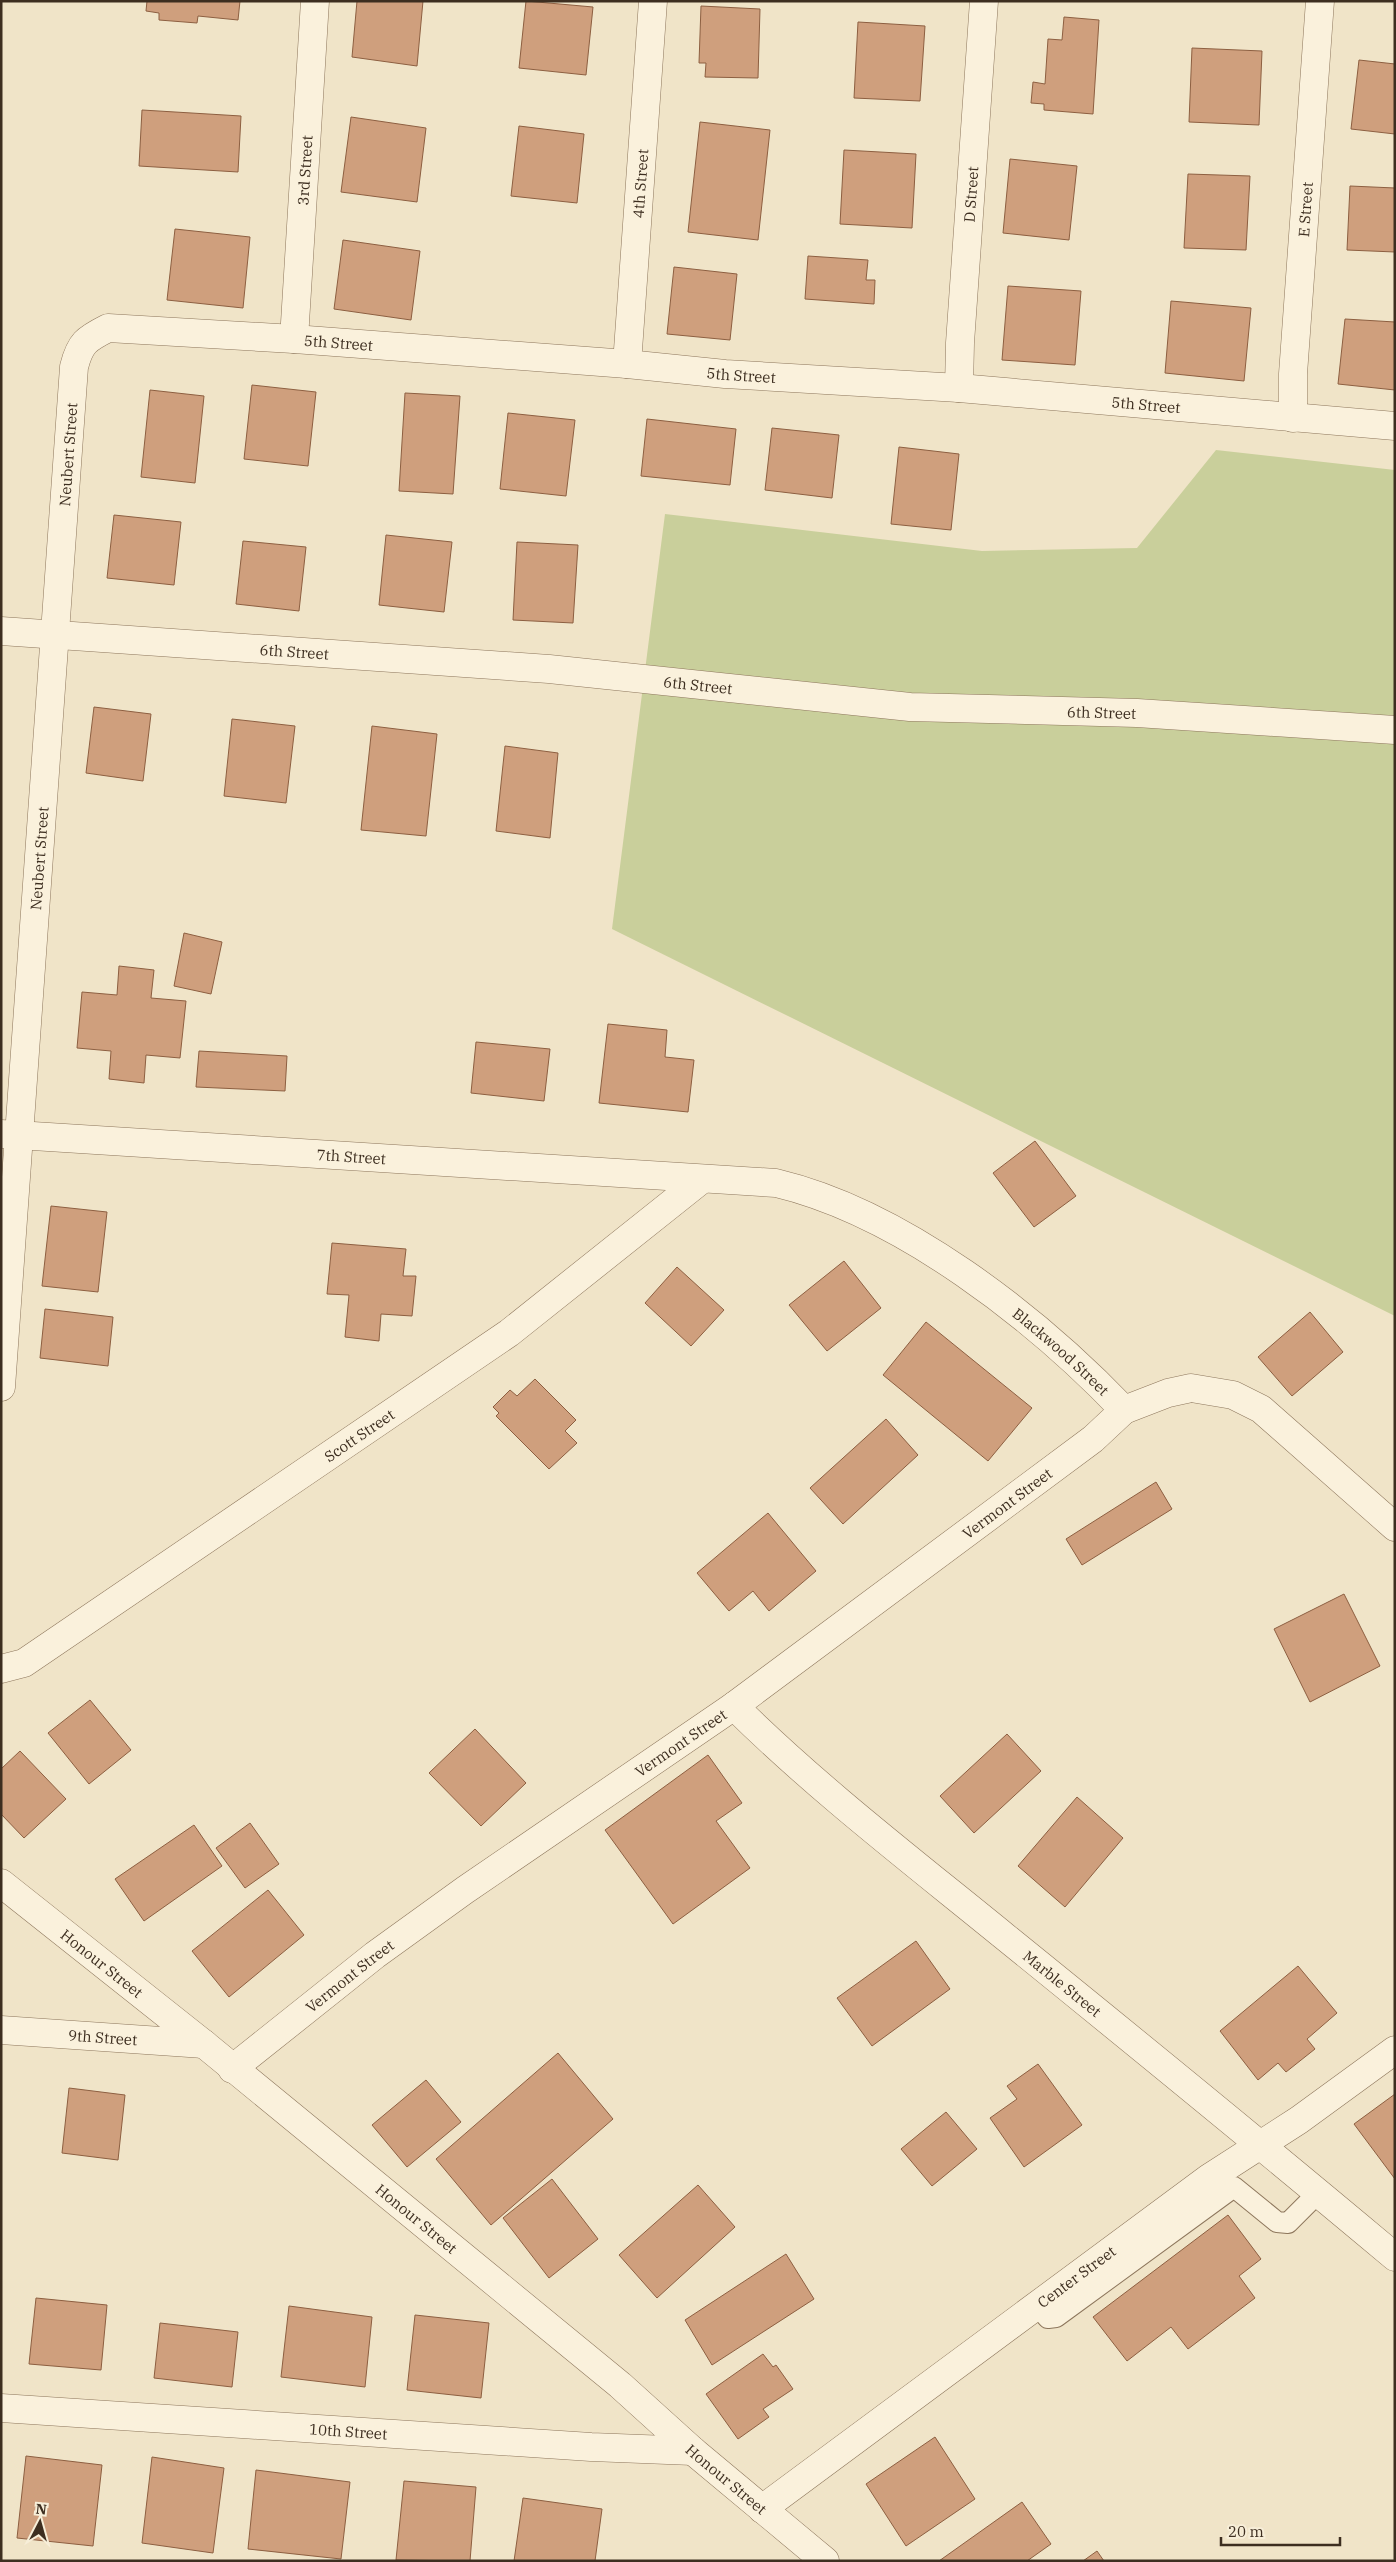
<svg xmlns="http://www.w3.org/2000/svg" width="1396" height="2562" font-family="'IBM Plex Serif',serif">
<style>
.green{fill:#c9cf9b}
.building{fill:#cf9f7d;stroke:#8d5f41}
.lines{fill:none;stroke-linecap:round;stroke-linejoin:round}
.lane-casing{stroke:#8d765c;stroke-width:22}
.street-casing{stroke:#8d765c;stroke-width:29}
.lane{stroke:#faf1dc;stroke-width:20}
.street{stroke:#faf1dc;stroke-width:28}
.labels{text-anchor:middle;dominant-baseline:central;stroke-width:4;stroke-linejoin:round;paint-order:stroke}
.street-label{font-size:15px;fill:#3d2e20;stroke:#f7eed8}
</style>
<rect width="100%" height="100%" fill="#f0e4c8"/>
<!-- green -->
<polygon class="green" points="1216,450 1395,470 1395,1316 612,929 665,514 982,551 1137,548"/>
<!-- building -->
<g class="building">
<polygon points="147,1 240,1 238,20 198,16 197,23 159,20 159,13 146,11"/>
<polygon points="357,1 423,1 417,66 352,57"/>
<polygon points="526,1 593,7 586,75 519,68"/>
<polygon points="701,6 760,9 758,78 705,77 706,63 699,63"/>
<polygon points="1064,17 1099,20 1093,114 1044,110 1044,104 1031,103 1033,82 1045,84 1048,39 1062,40"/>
<polygon points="858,22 925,26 920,101 854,98"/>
<polygon points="1192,48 1262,51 1259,125 1189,122"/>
<polygon points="1359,60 1395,64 1395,134 1351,129"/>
<polygon points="142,110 241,116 238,172 139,166"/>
<polygon points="351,117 426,128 417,202 341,192"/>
<polygon points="700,122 770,130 758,240 688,232"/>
<polygon points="519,126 584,134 577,203 511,196"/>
<polygon points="844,150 916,154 912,228 840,224"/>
<polygon points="1010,159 1077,166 1069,240 1003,233"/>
<polygon points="1188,174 1250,176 1246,250 1184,248"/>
<polygon points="1350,186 1395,188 1395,252 1347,250"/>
<polygon points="175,229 250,237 243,308 167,300"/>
<polygon points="343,240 420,251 411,320 334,309"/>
<polygon points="808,256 868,260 866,280 875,280 874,304 805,299"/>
<polygon points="674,267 737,274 730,340 667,334"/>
<polygon points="1008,286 1081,291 1075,365 1002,360"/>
<polygon points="1171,301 1251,308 1244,381 1165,373"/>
<polygon points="1345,319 1395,322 1395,390 1338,384"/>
<polygon points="252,385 316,392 308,466 244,459"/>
<polygon points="150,390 204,396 195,483 141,477"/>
<polygon points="405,393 460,396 453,494 399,491"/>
<polygon points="508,413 575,420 566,496 500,489"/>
<polygon points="647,419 736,429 730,485 641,476"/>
<polygon points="772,428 839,435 832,498 765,490"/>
<polygon points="899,447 959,454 951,530 891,524"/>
<polygon points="114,515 181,522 174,585 107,578"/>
<polygon points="386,535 452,542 444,612 379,605"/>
<polygon points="243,541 306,547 299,611 236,604"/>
<polygon points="517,542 578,545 573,623 513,620"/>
<polygon points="94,707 151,714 143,781 86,773"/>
<polygon points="232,719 295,726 286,803 224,796"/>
<polygon points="372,726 437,734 426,836 361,830"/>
<polygon points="505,746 558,753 550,838 496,831"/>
<polygon points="184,933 222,942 211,994 174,986"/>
<polygon points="119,966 154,970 151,998 186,1001 180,1058 146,1055 144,1083 109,1079 111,1051 77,1048 82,992 117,995"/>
<polygon points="608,1024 667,1030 665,1057 694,1060 688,1112 599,1103"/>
<polygon points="476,1042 550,1049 544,1101 471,1093"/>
<polygon points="199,1051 287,1056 285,1091 196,1087"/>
<polygon points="1035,1141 1076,1196 1034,1227 993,1173"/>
<polygon points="51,1206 107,1212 98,1292 42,1286"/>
<polygon points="332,1243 406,1249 403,1276 416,1276 412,1316 381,1314 379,1341 345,1337 349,1295 327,1294"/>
<polygon points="844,1261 881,1308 827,1351 789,1305"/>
<polygon points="677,1267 724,1310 691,1346 645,1303"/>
<polygon points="45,1309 113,1317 108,1366 40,1358"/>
<polygon points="1310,1312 1343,1352 1292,1396 1258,1357"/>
<polygon points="926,1322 1032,1408 988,1461 883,1375"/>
<polygon points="535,1379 576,1420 565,1431 577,1443 549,1469 496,1416 499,1413 493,1407 510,1390 517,1396"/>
<polygon points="886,1419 918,1455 843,1524 810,1488"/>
<polygon points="1156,1482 1172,1509 1082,1565 1066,1539"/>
<polygon points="768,1513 816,1571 769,1611 753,1591 729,1611 697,1573"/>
<polygon points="1344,1594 1380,1666 1310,1702 1274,1629"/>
<polygon points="90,1700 131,1750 89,1784 48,1733"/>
<polygon points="475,1729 526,1783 481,1826 429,1773"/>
<polygon points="1007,1734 1041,1771 974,1833 940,1796"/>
<polygon points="20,1751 66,1799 24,1838 1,1814 1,1769"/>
<polygon points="708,1755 742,1803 716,1821 750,1868 673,1924 605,1830"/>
<polygon points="1077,1797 1123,1838 1065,1907 1018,1866"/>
<polygon points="250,1823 279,1864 245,1888 216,1848"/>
<polygon points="194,1825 222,1866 144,1921 115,1879"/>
<polygon points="268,1890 304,1935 229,1997 192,1951"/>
<polygon points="916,1941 950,1989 872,2046 837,1998"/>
<polygon points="1298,1966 1337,2013 1307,2039 1315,2049 1286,2072 1278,2063 1258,2080 1220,2031"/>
<polygon points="558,2053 613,2119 491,2225 436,2159"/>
<polygon points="1038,2064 1082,2125 1024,2167 990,2118 1017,2099 1007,2086"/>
<polygon points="426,2080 461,2122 407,2167 372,2125"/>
<polygon points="69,2088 125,2095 118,2160 62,2153"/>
<polygon points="1395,2094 1395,2179 1354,2124"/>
<polygon points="946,2112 977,2149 932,2186 901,2149"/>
<polygon points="552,2179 598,2239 549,2278 503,2218"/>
<polygon points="698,2185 735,2227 657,2298 619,2255"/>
<polygon points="1228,2215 1261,2259 1239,2276 1255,2298 1188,2349 1171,2327 1127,2361 1093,2317"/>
<polygon points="786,2254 814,2299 712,2365 685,2320"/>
<polygon points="36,2298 107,2305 101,2370 29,2364"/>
<polygon points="289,2306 372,2317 365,2387 281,2377"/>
<polygon points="415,2315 489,2323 481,2398 407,2390"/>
<polygon points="160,2323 238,2332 232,2387 154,2378"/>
<polygon points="763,2354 773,2367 776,2365 793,2389 763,2409 769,2417 738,2439 706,2394"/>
<polygon points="935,2437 975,2499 906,2546 866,2484"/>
<polygon points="26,2456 102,2465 93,2546 17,2538"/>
<polygon points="152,2457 224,2468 213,2553 142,2543"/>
<polygon points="256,2470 350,2482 341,2559 248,2549"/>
<polygon points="404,2481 476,2487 470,2561 396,2560"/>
<polygon points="523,2498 602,2509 595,2561 514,2561"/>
<polygon points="1022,2502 1051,2544 1027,2561 939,2561"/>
<polygon points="1097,2551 1104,2561 1083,2561"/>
</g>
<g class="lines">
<defs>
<polyline id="lane" points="1037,2306 1048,2318 1056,2317 1234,2187 1277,2222 1288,2223 1318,2193"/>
<g id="street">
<path id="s1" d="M294 339 315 1"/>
<path id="s2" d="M627 364 653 1"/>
<path id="s3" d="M959 388 960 343 984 1"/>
<path id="s4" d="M1293 418V374L1320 1"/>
<path id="s5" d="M1 631 549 669 910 707 1137 713 1395 730"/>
<path id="s6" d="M1 1134 776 1183C902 1213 1036 1318 1124 1410L1168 1393 1191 1388 1233 1395 1261 1409 1395 1527"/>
<path id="s7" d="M1 1387 74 367C80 343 86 339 108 328L294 339 627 364 725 374 959 388 1395 426"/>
<path id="s8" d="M1 1669 24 1663 509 1333 701 1180"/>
<path id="s9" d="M734 1706C818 1789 912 1861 1004 1936 1135 2042 1266 2149 1395 2257"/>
<path id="s10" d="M1 1883 204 2044 620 2385 693 2451 825 2561"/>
<path id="s11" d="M1 2030 204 2044"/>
<path id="s12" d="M232 2069 375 1955 465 1890 734 1706 1093 1439 1124 1410"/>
<path id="s13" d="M1 2408 591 2447 693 2451"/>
<path id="s14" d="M762 2509 1209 2178 1299 2120 1395 2050"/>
</g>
</defs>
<!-- lane casing -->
<use href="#lane" class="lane-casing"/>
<!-- street casing -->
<use href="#street" class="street-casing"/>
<!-- lane -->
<use href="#lane" class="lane"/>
<!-- street -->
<use href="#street" class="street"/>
</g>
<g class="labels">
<!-- street labels -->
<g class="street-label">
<text stroke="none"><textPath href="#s1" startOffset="169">3rd Street</textPath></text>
<text stroke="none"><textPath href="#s2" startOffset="181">4th Street</textPath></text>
<text stroke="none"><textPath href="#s3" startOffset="194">D Street</textPath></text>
<text stroke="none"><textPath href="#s4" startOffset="209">E Street</textPath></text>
<text stroke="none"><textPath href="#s7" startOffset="1308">5th Street</textPath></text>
<text stroke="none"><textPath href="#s7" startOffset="1712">5th Street</textPath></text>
<text stroke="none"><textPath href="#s7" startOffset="2118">5th Street</textPath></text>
<text stroke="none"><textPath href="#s7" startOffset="935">Neubert Street</textPath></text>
<text stroke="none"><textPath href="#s5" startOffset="294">6th Street</textPath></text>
<text stroke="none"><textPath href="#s5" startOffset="699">6th Street</textPath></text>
<text stroke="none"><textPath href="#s5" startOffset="1104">6th Street</textPath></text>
<text stroke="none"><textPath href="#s7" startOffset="530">Neubert Street</textPath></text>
<text stroke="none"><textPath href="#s6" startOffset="351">7th Street</textPath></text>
<text stroke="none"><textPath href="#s6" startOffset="1111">Blackwood Street</textPath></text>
<text stroke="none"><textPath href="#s8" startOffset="429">Scott Street</textPath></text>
<text stroke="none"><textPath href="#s12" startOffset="960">Vermont Street</textPath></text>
<text stroke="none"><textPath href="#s12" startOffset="555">Vermont Street</textPath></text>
<text stroke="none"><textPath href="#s10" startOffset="129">Honour Street</textPath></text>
<text stroke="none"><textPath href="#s12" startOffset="150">Vermont Street</textPath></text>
<text stroke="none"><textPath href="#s9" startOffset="430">Marble Street</textPath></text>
<text stroke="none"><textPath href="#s11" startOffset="102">9th Street</textPath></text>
<text stroke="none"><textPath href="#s10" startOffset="534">Honour Street</textPath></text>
<text stroke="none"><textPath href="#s14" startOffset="391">Center Street</textPath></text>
<text stroke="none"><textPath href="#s13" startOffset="348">10th Street</textPath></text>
<text stroke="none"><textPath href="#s10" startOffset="939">Honour Street</textPath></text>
</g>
</g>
<!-- border -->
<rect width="1396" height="2562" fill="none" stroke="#3d2e20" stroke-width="5"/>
<!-- north arrow -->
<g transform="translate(40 2522) rotate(6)" stroke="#f7eed8" stroke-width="4" paint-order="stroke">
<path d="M0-4L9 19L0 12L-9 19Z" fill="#3d2e20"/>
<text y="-8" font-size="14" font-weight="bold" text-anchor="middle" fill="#3d2e20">N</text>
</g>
<!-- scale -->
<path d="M1221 2537v8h119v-8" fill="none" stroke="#3d2e20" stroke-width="2.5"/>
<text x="1228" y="2537" font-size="15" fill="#3d2e20" stroke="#f7eed8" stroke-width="4" paint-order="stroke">20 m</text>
</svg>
